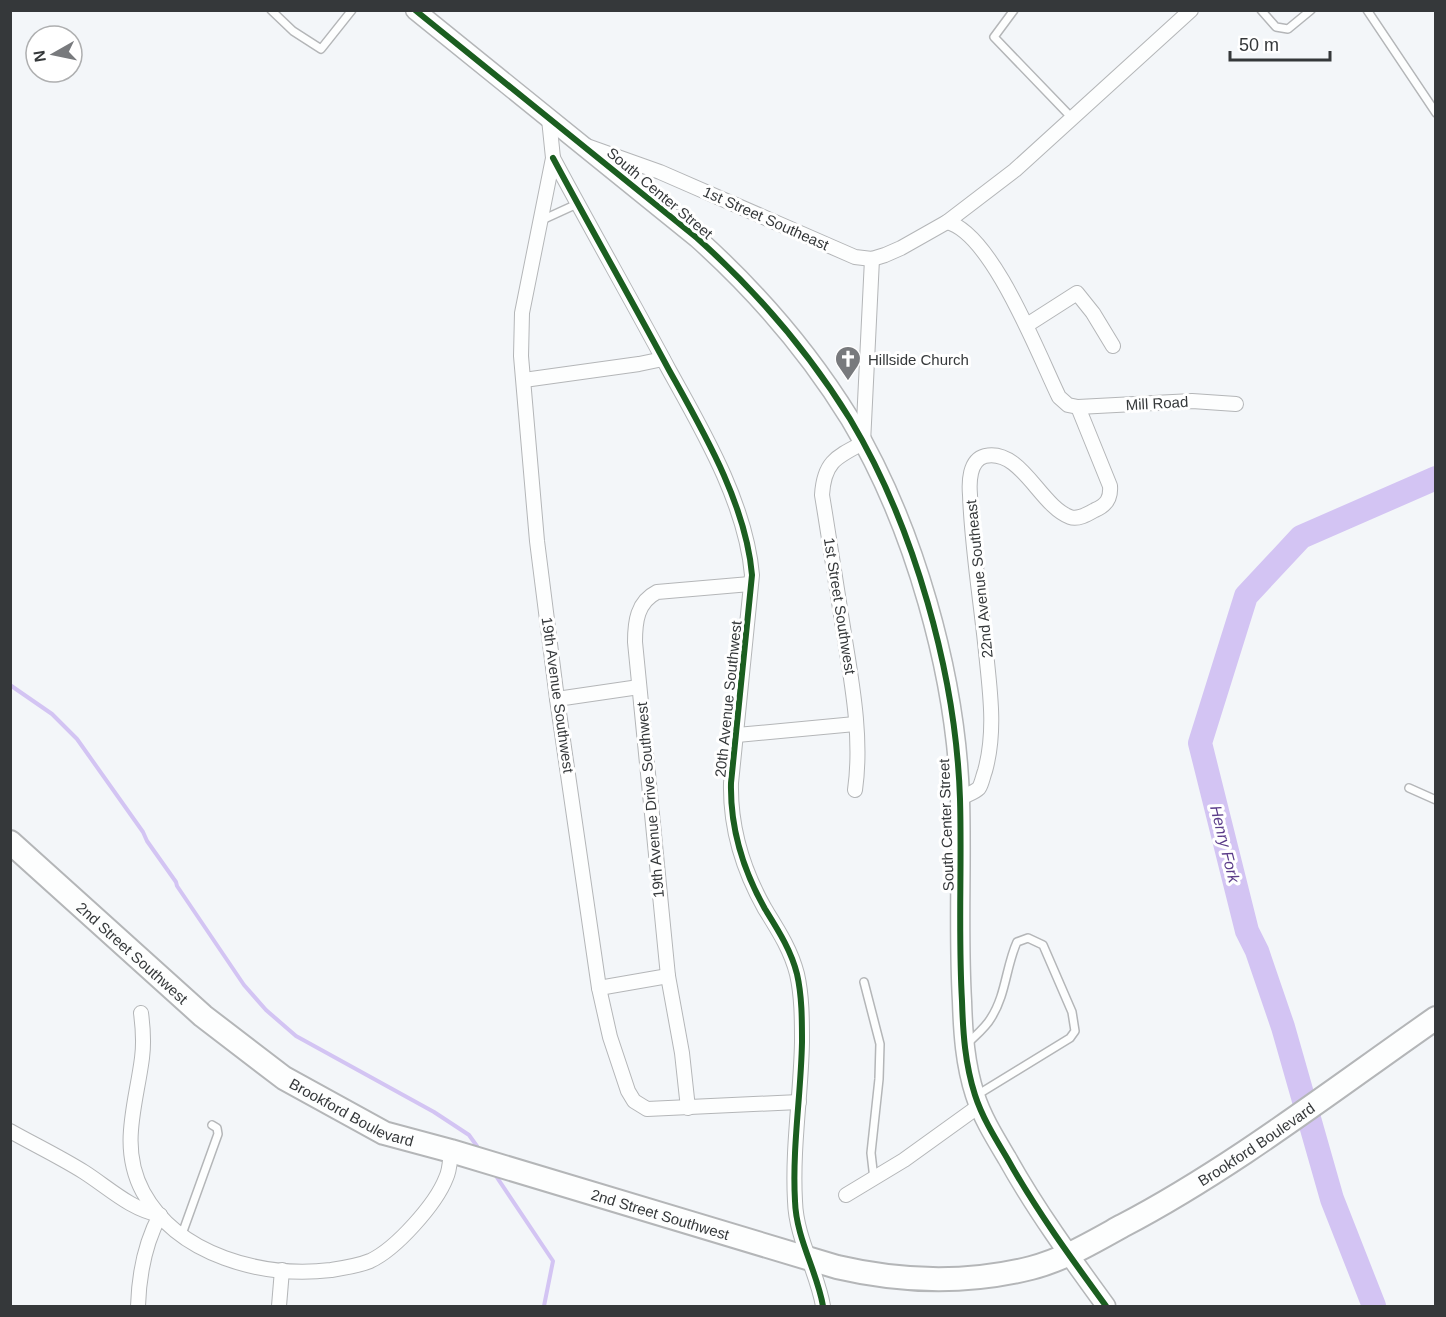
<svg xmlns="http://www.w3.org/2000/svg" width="1446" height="1317" font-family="Helvetica,sans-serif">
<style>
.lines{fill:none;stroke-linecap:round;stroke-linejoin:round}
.stream{stroke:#d3c4f3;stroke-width:4}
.river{stroke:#d3c4f3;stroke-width:24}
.service-casing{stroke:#b4b6b8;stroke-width:10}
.minor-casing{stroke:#b4b6b8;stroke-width:16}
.tertiary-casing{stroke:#b4b6b8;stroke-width:21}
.primary-casing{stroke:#b4b6b8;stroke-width:26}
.service{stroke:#fdfefe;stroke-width:7}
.minor{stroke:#fdfefe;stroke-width:14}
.tertiary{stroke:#fdfefe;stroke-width:18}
.primary{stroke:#fdfefe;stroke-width:22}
.cycleway-casing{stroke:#fff;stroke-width:10}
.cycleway{stroke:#1b5e20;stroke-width:6}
.labels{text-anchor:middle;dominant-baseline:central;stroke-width:6;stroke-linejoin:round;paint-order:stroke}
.street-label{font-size:15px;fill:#35383a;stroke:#fff}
.poi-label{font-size:15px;fill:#35383a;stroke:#fff;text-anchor:start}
.water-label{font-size:16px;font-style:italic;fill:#5b3c89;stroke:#fff}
</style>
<rect width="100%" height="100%" fill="#f3f6f9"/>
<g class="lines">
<!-- stream -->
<g class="stream">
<polyline points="10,685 52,714 77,739 143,832 147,841 176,882 177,886 244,985 266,1010 296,1036 434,1112 469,1135 479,1149"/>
<polyline points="494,1173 553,1261 544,1306"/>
</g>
<!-- river -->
<polyline class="river" points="1374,1306 1332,1199 1283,1027 1257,951 1247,931 1200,743 1246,596 1301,537 1436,478"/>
<defs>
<g id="service">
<polyline points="271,10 293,31 321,49 352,10"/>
<polyline points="1014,10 994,37 1072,118"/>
<polyline points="1261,10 1276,27 1288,29 1311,10"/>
<polyline points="1367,10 1436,113"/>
<polyline points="542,220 577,204"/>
<polyline points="1409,788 1436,800"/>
<polyline points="864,982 880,1044 879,1079 871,1153 874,1179"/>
<path d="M969 1042C976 1035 986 1027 991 1018 1006 995 1006 966 1017 942L1028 938 1043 945 1072 1012 1075 1031 1070 1038 977 1095"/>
<polyline points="182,1234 218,1134 217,1128 212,1125"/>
</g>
<g id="minor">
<polyline points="549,119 553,158 522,313 521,356 537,541 557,699 599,988 610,1037 628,1091 634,1101 647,1109 799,1102"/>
<polyline points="587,146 660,172 855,257 872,259 885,255 901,248 947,222 1015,170 1191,10"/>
<path d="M553 158C591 229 631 299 669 370 703 431 746 504 752 575L731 783C730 829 743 870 765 909 778 930 791 950 797 974 802 996 802 1020 802 1042 801 1095 792 1148 795 1201 796 1238 817 1271 823 1306"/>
<path d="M947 222C992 233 1039 356 1059 397L1068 405 1078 407 1110 486C1111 498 1107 505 1095 510 1088 514 1078 520 1070 517 1040 506 1021 448 985 456 969 460 969 483 970 495 972 551 982 607 987 662 991 699 995 735 985 771 983 776 982 783 979 788 974 793 965 795 960 799"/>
<polyline points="1027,325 1077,293 1093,313 1113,346"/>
<polyline points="524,380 639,364 663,359"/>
<polyline points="1078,407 1192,401 1236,404"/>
<polyline points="557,699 639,687"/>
<polyline points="737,735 855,724"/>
<path d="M855 790C862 741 853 689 845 640 837 591 830 543 822 495 824 462 836 457 863 443L872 259"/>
<polyline points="599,988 668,976"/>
<path d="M141 1013C143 1028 144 1043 142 1058 136 1105 119 1147 143 1192 178 1256 263 1278 331 1270 344 1268 358 1266 370 1261 396 1249 436 1204 446 1178 450 1170 450 1159 451 1151"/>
<path d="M688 1108 682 1053 668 976 635 642C635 622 637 602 657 592L750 584"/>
<path d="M10 1131C35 1145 60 1157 84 1172 109 1188 130 1209 160 1215"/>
<polyline points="846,1195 904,1160 979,1106"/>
<path d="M138 1306C139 1275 145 1243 160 1215"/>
<polyline points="279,1306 282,1270"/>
</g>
<path id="tertiary" d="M415 10 697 238C756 291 808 351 850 419 914 526 956 674 960 799 962 866 958 933 962 1001 963 1033 965 1064 975 1095 982 1117 995 1138 1007 1158 1036 1210 1071 1258 1106 1306"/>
<g id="primary">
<path id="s1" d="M10 842 203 1016 284 1078 384 1133 451 1151 837 1267C901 1282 967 1284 1031 1268 1063 1260 1093 1242 1122 1226 1231 1169 1334 1089 1436 1018"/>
</g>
</defs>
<!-- service casing -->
<use href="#service" class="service-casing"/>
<!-- minor casing -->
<use href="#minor" class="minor-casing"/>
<!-- tertiary casing -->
<use href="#tertiary" class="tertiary-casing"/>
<!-- primary casing -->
<use href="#primary" class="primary-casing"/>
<!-- service -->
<use href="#service" class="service"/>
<!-- minor -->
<use href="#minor" class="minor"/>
<!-- tertiary -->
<use href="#tertiary" class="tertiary"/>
<!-- primary -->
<use href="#primary" class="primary"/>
<defs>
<g id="cycleway">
<path d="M415 10 697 238C756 291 808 351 850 419 914 526 956 674 960 799 962 866 958 933 962 1001 963 1033 965 1064 975 1095 982 1117 995 1138 1007 1158 1036 1210 1071 1258 1106 1306"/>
<path d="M553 158C591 229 631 299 669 370 703 431 746 504 752 575L731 783C730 829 743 870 765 909 778 930 791 950 797 974 802 996 802 1020 802 1042 801 1095 792 1148 795 1201 796 1238 817 1271 823 1306"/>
</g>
</defs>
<!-- cycleway casing -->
<use href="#cycleway" class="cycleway-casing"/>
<!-- cycleway -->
<use href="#cycleway" class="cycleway"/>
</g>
<!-- icons -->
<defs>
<symbol id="church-pin" viewBox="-11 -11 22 30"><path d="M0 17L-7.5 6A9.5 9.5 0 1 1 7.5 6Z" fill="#787a7d" stroke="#fff"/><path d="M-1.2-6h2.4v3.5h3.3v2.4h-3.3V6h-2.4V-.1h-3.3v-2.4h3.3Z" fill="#fff"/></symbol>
</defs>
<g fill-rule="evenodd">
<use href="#church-pin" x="833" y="344" width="30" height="40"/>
</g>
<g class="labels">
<!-- street labels -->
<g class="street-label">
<text transform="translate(660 193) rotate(40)">South Center Street</text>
<text transform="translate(766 218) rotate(24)">1st Street Southeast</text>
<text transform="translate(1157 403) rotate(-3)">Mill Road</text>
<text transform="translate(979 579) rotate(-96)">22nd Avenue Southeast</text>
<text transform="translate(840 606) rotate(81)">1st Street Southwest</text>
<text transform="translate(558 695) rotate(82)">19th Avenue Southwest</text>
<text transform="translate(728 699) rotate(-84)">20th Avenue Southwest</text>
<text transform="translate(650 800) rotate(-95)">19th Avenue Drive Southwest</text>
<text transform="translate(946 825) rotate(-92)">South Center Street</text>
<text stroke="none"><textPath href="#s1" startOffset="165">2nd Street Southwest</textPath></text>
<text stroke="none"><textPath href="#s1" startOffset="438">Brookford Boulevard</textPath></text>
<text stroke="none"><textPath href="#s1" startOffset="1402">Brookford Boulevard</textPath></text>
<text stroke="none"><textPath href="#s1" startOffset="764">2nd Street Southwest</textPath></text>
</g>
<!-- poi labels -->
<g class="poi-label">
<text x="868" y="359">Hillside Church</text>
</g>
<!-- water labels -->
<g class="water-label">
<text transform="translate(1225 844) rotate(76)">Henry Fork</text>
</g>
</g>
<!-- border -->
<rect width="1446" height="1317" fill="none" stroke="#35383a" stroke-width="24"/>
<!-- north arrow -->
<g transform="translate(54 54) rotate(261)"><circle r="28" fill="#ffffff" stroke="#aeafb0" stroke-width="1.5"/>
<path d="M0-4.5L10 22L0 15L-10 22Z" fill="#787a7d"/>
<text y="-9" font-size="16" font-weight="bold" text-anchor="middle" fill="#35383a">N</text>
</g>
<!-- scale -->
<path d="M1230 51v9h100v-9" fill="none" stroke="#35383a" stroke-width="3"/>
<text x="1239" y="51" font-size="18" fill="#35383a" stroke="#ffffff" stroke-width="4.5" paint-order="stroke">50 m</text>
</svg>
